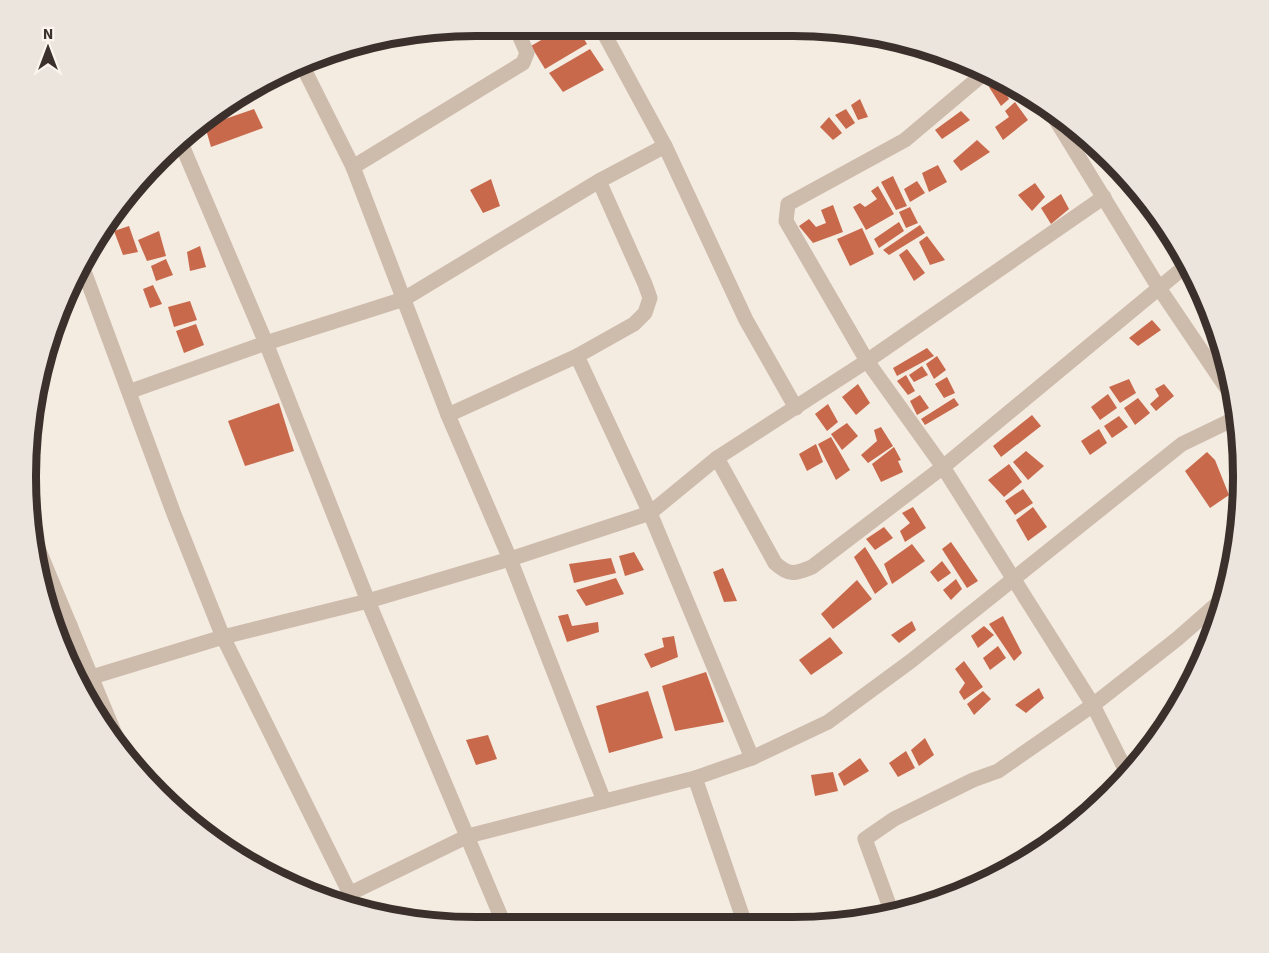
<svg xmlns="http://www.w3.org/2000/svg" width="1269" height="953" font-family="'Source Sans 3',sans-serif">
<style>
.building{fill:#c8694b}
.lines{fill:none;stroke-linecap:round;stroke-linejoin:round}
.minor{stroke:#cdbbac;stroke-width:15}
.rim{fill:none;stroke:#3b302b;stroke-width:8}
</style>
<rect width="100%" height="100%" fill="#f4ebe1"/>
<!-- building -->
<g class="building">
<polygon points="565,26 576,26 587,44 545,69 531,46"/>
<polygon points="590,49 604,70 563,92 549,73"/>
<polygon points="998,80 1009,99 1001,106 989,87"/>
<polygon points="860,99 868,117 858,120 851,105"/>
<polygon points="1015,102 1028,120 1003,140 995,127 1009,117 1005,111"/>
<polygon points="254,109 263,128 211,147 205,126"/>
<polygon points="846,109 855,123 846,129 835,115"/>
<polygon points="961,111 970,120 942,139 935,130"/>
<polygon points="829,117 842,133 833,140 820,127"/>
<polygon points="977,140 990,152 961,171 953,161"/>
<polygon points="938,165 947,182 929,192 922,173"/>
<polygon points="893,176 907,206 896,210 881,182"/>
<polygon points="491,179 500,206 483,213 470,190"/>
<polygon points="917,181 925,193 910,202 904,189"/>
<polygon points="1035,183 1045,197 1032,211 1018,195"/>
<polygon points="878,186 894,214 866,230 853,207 860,203 865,207 877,199 871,191"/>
<polygon points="1061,194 1069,209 1051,224 1041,208"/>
<polygon points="833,205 843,232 813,243 799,226 809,219 816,227 826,223 821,210"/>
<polygon points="910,207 918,223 906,228 899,212"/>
<polygon points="899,222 904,231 879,248 874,239"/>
<polygon points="920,225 925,233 889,255 883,250"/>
<polygon points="129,226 138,252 123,255 114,231"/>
<polygon points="862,228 874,254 850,266 837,239"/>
<polygon points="159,231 166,256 147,261 138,240"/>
<polygon points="927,236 945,260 930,265 919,242"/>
<polygon points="200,246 206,267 190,271 187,252"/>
<polygon points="907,249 925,273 914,281 899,255"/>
<polygon points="166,259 173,275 156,281 151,266"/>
<polygon points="1196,279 1209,304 1212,312 1209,314 1189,284"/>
<polygon points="153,285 162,304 150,308 143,289"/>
<polygon points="190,301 197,320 174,327 168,307"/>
<polygon points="1152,320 1161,330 1138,346 1129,338"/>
<polygon points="196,324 204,345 184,353 176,331"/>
<polygon points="927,348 934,356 897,376 893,368"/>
<polygon points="937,356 946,370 934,379 926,364"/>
<polygon points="922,366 928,375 914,382 909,375"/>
<polygon points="906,375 915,391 908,395 897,381"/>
<polygon points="947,377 955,393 944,398 935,384"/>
<polygon points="1129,379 1136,393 1120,403 1109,387"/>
<polygon points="858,384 870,403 856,415 842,397"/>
<polygon points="1164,384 1174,396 1156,411 1150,404 1159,396 1155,389"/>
<polygon points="1108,394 1117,408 1100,420 1091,407"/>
<polygon points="920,395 929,408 917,415 910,401"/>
<polygon points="954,398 959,405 925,425 921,419"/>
<polygon points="1138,398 1150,413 1135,425 1124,408"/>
<polygon points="279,403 294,451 245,466 228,421"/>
<polygon points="828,404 838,422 827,431 815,414"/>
<polygon points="1032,415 1041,426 1001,457 993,446"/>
<polygon points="1119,416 1128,427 1112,438 1104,426"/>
<polygon points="847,423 858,436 842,450 831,434"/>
<polygon points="881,427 893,446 868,463 861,455 877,441 874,430"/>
<polygon points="1099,429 1107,443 1090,455 1081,441"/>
<polygon points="831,437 850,470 836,480 818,444"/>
<polygon points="816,444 823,462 807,471 799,454"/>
<polygon points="894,447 901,460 898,461 903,472 881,482 872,464"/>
<polygon points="1026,451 1044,466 1028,480 1013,462"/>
<polygon points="1207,452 1215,460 1229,495 1210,508 1185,471"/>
<polygon points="1009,464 1022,482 1004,497 988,480"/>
<polygon points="1023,489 1033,503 1015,515 1005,501"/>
<polygon points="913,507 926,528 905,542 900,531 910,523 902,513"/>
<polygon points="1033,507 1047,527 1028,541 1016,520"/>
<polygon points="884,527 893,538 875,550 866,539"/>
<polygon points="951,542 978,581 967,588 942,549"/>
<polygon points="912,544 925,561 892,584 884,564"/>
<polygon points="865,547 888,584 875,594 854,557"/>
<polygon points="634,552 644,570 625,576 619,556"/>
<polygon points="611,558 616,573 574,583 569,564"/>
<polygon points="942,561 951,573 938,582 930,572"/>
<polygon points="723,568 737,601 724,602 713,572"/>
<polygon points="616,578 624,594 586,606 576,590"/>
<polygon points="956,579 962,589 951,600 943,590"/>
<polygon points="857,580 872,599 833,629 821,614"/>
<polygon points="568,614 572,626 598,622 599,632 567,642 558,616"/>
<polygon points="1003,616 1022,653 1014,661 989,624"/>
<polygon points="912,621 916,630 899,643 891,635"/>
<polygon points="984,626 994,635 978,648 971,636"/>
<polygon points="674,636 678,657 651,668 644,654 664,647 662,638"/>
<polygon points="830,637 843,653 811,675 799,660"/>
<polygon points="998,646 1006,658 990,670 983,658"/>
<polygon points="964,661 983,687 964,700 959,692 965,683 955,669"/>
<polygon points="706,672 724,722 675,731 662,686"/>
<polygon points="1039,688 1044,698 1026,713 1015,705"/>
<polygon points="648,691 663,738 609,753 596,706"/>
<polygon points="983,691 991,699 974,715 967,704"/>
<polygon points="488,735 497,759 476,765 466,740"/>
<polygon points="925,738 934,755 919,766 911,750"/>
<polygon points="906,751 915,768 898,777 889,763"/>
<polygon points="860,758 869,771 844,786 838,774"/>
<polygon points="833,772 838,791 815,796 811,775"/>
</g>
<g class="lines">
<!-- minor -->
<g class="minor">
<polyline points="600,26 665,146 746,320 796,408"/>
<polyline points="786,26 800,26"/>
<polyline points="302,65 353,167 448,415 510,559 604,801"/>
<polyline points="988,70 905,140 788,204 786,221 867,361 943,467 1093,705 1128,775"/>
<polyline points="1048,107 1159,288 1236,402"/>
<polyline points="181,143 266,343 368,601 504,924"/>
<polyline points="353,167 523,63 527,53 515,26"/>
<polyline points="81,263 174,514 223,637 358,910"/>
<polyline points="577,356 650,513 752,758"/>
<polyline points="131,391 266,343 404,299 599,181 665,146"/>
<polyline points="448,415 577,356 634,324 645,313 650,298 645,284 599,181"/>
<path d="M717 458 775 563C789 576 795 574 812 567L943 467 1188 264"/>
<polyline points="33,536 122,751"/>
<polyline points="54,631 70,625"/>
<polyline points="92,677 223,637 368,601 510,559 650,513 717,458 867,361 1104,197"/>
<polyline points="695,778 745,924"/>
<polyline points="351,893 468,836 695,778 752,758 828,722 911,661 1182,444 1238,417"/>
<polyline points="892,913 865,839 894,819 973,780 998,771 1093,705 1177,639 1225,597"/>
</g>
</g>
<!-- crop -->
<path d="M0 0H1269V953H0ZM476 36H793A440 440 0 0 1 1233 476V477A440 440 0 0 1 793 917H476A440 440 0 0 1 36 477V476A440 440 0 0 1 476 36Z" fill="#ece5de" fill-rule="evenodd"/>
<path class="rim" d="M476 36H793A440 440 0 0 1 1233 476V477A440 440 0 0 1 793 917H476A440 440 0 0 1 36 477V476A440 440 0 0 1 476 36Z"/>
<!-- north arrow -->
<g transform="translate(48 48)" stroke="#fbf5ee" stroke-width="4.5" paint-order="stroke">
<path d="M0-4.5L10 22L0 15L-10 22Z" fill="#3b302b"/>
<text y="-9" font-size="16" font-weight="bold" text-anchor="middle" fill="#3b302b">N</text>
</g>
</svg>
